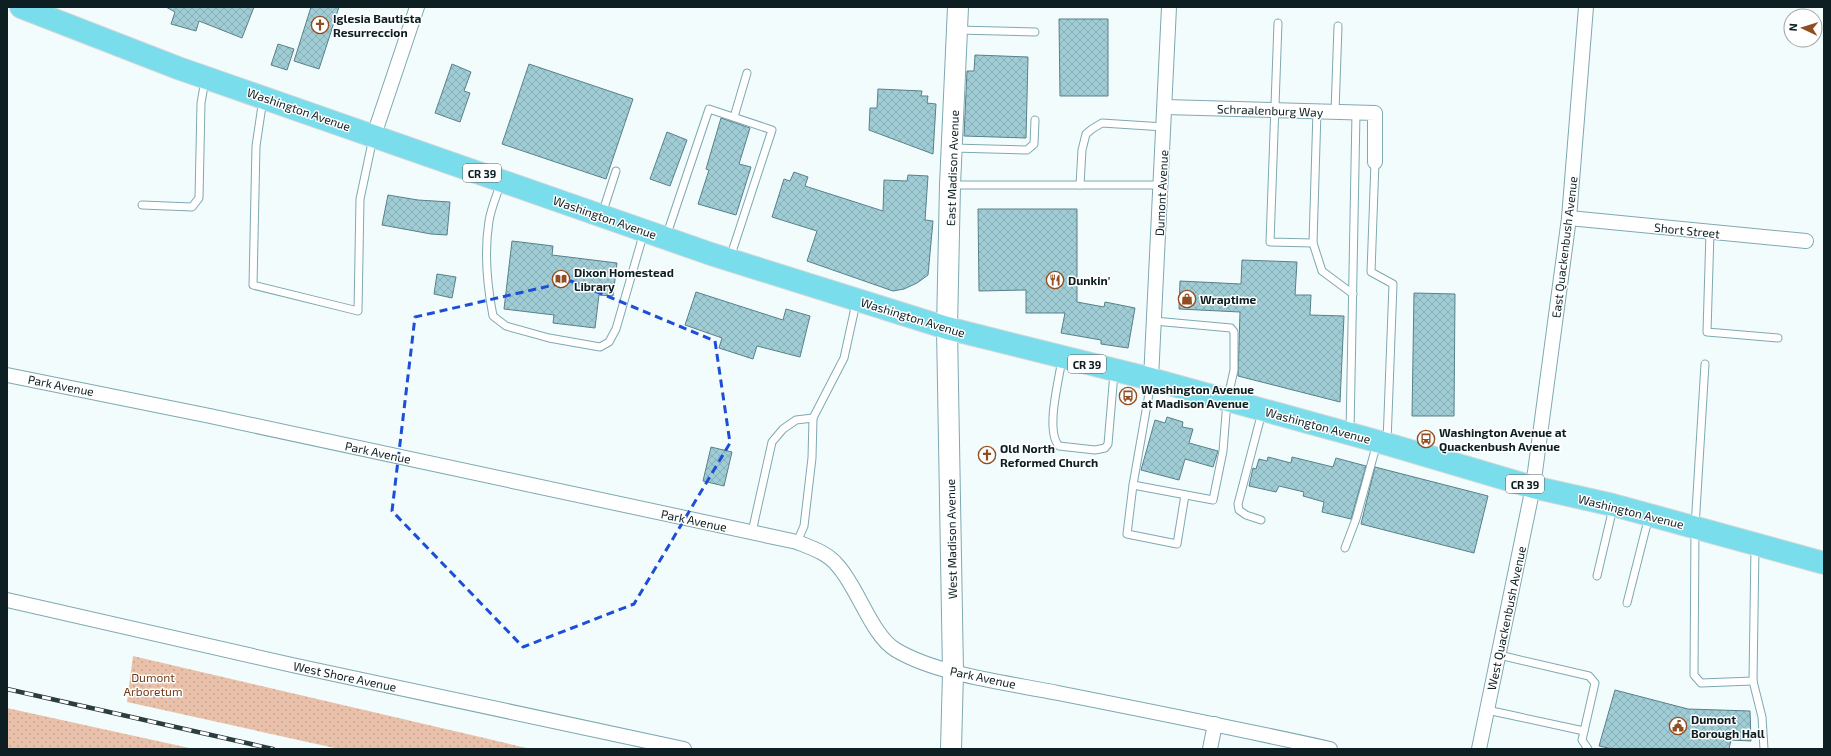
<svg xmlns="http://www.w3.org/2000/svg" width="1831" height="756" font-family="'Exo 2',sans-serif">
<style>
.green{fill:url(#green-dots)}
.building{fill:url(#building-cross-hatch);stroke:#57818a}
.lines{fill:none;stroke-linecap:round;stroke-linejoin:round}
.lane-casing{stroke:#7ea9b2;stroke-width:9}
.street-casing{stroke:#7ea9b2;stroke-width:16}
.secondary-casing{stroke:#7ea9b2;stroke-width:22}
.primary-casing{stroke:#d3d7d7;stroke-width:24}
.lane{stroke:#fff;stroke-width:7}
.street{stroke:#fff;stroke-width:14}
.secondary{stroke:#fff;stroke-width:20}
.primary{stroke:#7addec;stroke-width:22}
.rail-casing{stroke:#2c3d40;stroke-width:4.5}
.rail{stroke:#fff;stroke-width:3;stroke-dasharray:9;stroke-linecap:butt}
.marked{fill:none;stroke:#1d4ed8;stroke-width:3;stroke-dasharray:8 5;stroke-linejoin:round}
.labels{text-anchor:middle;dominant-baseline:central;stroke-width:3;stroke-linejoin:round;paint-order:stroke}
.shield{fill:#fff;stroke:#566264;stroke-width:1}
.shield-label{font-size:11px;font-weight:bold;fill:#0d1f22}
.poi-label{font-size:12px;font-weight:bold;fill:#0d1f22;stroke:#fff;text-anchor:start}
.street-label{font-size:12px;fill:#0d1f22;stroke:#fff}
.park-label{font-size:12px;fill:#6f3a15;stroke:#fff}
</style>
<defs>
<pattern id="green-dots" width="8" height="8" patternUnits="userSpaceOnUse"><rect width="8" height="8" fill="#e9c1aa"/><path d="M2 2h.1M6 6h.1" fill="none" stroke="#c7a592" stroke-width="1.8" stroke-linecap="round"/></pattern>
<pattern id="building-cross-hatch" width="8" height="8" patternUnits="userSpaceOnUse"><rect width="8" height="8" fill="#a0ccd5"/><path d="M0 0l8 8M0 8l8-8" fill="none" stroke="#89afb7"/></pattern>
</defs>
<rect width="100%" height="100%" fill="#f3fcfd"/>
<!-- green -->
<g class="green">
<polygon points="133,656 531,749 339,749 127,702"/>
<polygon points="7,708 194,749 7,749"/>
</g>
<!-- building -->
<g class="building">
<polygon points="166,7 254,7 242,38 199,21 196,31 171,24 175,12"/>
<polygon points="311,7 339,7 319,69 294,61"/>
<polygon points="1059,19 1108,19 1108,96 1060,96"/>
<polygon points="278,44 294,49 287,70 271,65"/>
<polygon points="975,55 1028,57 1026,138 964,136 967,71 974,71"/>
<polygon points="452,64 471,72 464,91 470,93 460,122 435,113"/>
<polygon points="529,64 633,99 606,179 502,144"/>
<polygon points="878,89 922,91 921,96 928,96 927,103 936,104 933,154 869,130 870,108 877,108"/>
<polygon points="721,118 750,128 739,164 751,167 736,215 698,204 709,170 706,169"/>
<polygon points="667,132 687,140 670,186 650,179"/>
<polygon points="794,172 808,177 805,186 883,211 884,180 907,181 908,175 928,176 925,220 933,221 928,275 917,283 904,289 893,291 807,261 817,231 772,217 784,179 790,181"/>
<polygon points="388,195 418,200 450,202 447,235 431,234 382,225"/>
<polygon points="978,209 1077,209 1077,302 1104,307 1105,302 1135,308 1128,348 1101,344 1101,340 1061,333 1065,313 1026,313 1026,290 979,291"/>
<polygon points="512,241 553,246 552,255 617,263 613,296 599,295 595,328 553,323 554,315 504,309"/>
<polygon points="1242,260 1297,262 1295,295 1311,295 1310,315 1344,316 1340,402 1238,376 1240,312 1179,309 1180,281 1241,284"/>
<polygon points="437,274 456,277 452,298 434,294"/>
<polygon points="696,292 783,320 786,309 810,316 800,357 757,346 753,359 719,348 722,338 685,325"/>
<polygon points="1414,293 1455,294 1454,416 1412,416"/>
<polygon points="1167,417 1183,422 1182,427 1193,429 1189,443 1218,451 1213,467 1185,459 1179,480 1141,470 1155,420 1165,423"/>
<polygon points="711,447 732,452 724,486 703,481"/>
<polygon points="1268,457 1291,463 1292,457 1333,467 1336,458 1366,466 1351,519 1322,512 1324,502 1303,496 1304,492 1279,486 1276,492 1249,486 1253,468 1256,469 1259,459 1267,461"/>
<polygon points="1375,467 1488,496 1474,553 1361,524"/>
<polygon points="1615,690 1688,709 1750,711 1751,741 1731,740 1729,749 1613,749 1599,746"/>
</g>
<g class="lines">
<defs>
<g id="lane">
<polyline points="1278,23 1270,242 1313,243"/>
<polyline points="958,30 1035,32"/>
<polyline points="263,99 256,146 253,285 358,311 360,199 373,138"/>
<polyline points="1317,111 1313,243 1322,271 1353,294"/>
<polyline points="1335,112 1338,26"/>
<polyline points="734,117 747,73"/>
<polyline points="953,148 1027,150 1034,144 1035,120"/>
<polyline points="1375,162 1371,272 1393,284 1387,442"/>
<path d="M501 182C497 195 491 208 489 221 484 252 487 285 493 316L506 326 549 338 600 347 609 342 616 329 644 232"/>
<polyline points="951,185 1161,185"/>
<polyline points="1080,185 1082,150 1086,134 1092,129 1102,123 1164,127"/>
<polyline points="142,205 192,207 199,198 201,103 205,80"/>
<polyline points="602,214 616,171"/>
<polyline points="1710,232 1707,332 1778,338"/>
<polyline points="666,237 709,109 772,130 730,258"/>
<path d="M1062 359C1059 380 1045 431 1059 446L1095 450 1105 448 1108 444 1114 373"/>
<polyline points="1705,364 1695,527 1694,675 1701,683 1753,681 1755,547"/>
<polyline points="1151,382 1133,485 1213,500 1223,451 1227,401 1234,370 1234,332 1231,328 1154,321"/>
<polyline points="1350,432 1356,113"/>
<polyline points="1133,485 1127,534 1177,544 1185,495"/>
<polyline points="1261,520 1246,515 1239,510 1238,504 1262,412"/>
<polyline points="752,532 772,442 783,429 796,420 813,418"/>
<polyline points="797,542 804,526 812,458 813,418 844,358 856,303"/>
<polyline points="1345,548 1356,519 1377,443"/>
<polyline points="1597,576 1613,508"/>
<polyline points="1627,603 1649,516"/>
<polyline points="1499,655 1589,676 1595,683 1582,740 1588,749"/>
<polyline points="1753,681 1762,717 1764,749"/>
<polyline points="1487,710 1584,731"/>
</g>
<g id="street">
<polyline points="1165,107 1375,113 1375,162"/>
<polyline points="374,135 417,7"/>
<polyline points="1569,218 1806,241"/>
<path d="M7 375 210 416 797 542C812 548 828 553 838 566 858 588 872 636 896 650 938 675 1009 683 1058 693 1149 711 1240 729 1330 749"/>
<polyline points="1151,379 1169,7"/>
<polyline points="7,600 292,665 684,749"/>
<polyline points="1210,749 1215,724"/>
<polyline points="1479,749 1533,487 1569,218 1586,7"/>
</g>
<polyline id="secondary" points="951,749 953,672 947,328 950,185 958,7"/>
<polyline id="primary" points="21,7 178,68 711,254 947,328 1151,379 1387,444 1533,487 1613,505 1824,563"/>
</defs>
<!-- lane casing -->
<use href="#lane" class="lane-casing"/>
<!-- street casing -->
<use href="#street" class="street-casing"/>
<!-- secondary casing -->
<use href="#secondary" class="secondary-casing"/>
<!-- primary casing -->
<use href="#primary" class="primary-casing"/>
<!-- lane -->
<use href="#lane" class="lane"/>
<!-- street -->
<use href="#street" class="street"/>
<!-- secondary -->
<use href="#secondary" class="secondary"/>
<!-- primary -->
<use href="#primary" class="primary"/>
<defs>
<polyline id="rail" points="7,689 273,749"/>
</defs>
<!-- rail casing -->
<use href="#rail" class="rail-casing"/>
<!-- rail -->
<use href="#rail" class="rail"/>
</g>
<!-- marked area -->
<path class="marked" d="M571 281 715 341 730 443 634 604 523 647 392 511 415 317Z"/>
<!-- icons -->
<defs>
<symbol id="church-ring" viewBox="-11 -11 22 22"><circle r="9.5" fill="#fff" stroke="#924e20" stroke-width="1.5"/><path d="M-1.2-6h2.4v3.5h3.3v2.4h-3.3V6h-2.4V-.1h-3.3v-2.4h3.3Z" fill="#924e20"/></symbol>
<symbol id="library-ring" viewBox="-11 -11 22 22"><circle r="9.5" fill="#fff" stroke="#924e20" stroke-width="1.5"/><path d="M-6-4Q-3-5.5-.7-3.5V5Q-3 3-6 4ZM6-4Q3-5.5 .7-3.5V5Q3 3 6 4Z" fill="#924e20"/></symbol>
<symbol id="restaurant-ring" viewBox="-11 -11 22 22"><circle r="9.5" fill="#fff" stroke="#924e20" stroke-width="1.5"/><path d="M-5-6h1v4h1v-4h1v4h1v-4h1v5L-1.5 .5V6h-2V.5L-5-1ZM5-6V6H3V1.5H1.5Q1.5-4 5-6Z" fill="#924e20"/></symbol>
<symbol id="shop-ring" viewBox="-11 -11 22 22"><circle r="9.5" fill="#fff" stroke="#924e20" stroke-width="1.5"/><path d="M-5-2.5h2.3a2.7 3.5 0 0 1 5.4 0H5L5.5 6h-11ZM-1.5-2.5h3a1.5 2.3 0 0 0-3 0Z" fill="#924e20"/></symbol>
<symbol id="bus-ring" viewBox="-11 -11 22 22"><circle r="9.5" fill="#fff" stroke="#924e20" stroke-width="1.5"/><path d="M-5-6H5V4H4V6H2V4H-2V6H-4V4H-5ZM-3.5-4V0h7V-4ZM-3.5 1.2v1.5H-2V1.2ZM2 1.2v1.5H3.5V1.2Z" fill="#924e20"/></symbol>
<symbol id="civic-ring" viewBox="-11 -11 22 22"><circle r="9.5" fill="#fff" stroke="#924e20" stroke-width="1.5"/><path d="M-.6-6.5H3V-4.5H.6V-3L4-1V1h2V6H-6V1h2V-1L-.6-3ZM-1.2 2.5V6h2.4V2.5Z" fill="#924e20"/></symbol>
</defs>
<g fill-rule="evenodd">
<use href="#church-ring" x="310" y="15" width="20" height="20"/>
<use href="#library-ring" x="551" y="269" width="20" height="20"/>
<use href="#restaurant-ring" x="1045" y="270" width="20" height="20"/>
<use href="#shop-ring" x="1177" y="289" width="20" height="20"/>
<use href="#bus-ring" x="1118" y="386" width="20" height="20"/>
<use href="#bus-ring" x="1416" y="429" width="20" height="20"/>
<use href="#church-ring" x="977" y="445" width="20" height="20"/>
<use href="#civic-ring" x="1668" y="716" width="20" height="20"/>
</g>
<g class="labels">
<!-- shield labels -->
<g class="shield">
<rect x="463" y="164" width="38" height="18" rx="3"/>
<rect x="1068" y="355" width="38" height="18" rx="3"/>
<rect x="1506" y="475" width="38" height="18" rx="3"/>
</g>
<g class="shield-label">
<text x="482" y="173">CR 39</text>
<text x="1087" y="364">CR 39</text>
<text x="1525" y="484">CR 39</text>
</g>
<!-- poi labels -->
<g class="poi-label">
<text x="333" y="18">Iglesia Bautista<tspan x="333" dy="14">Resurreccion</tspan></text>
<text x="574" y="272">Dixon Homestead<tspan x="574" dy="14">Library</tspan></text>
<text x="1068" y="280">Dunkin'</text>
<text x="1200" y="299">Wraptime</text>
<text x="1141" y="389">Washington Avenue<tspan x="1141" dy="14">at Madison Avenue</tspan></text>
<text x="1439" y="432">Washington Avenue at<tspan x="1439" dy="14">Quackenbush Avenue</tspan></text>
<text x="1000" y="448">Old North<tspan x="1000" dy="14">Reformed Church</tspan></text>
<text x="1691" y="719">Dumont<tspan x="1691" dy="14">Borough Hall</tspan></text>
</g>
<!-- street labels -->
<g class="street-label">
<text transform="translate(299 109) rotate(19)">Washington Avenue</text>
<text transform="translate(1270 110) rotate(2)">Schraalenburg Way</text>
<text transform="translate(952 168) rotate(-88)">East Madison Avenue</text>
<text transform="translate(1161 193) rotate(-87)">Dumont Avenue</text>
<text transform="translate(605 217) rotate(19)">Washington Avenue</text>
<text transform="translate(1687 230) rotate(6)">Short Street</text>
<text transform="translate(1564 247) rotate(-83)">East Quackenbush Avenue</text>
<text transform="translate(913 317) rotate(17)">Washington Avenue</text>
<text transform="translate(61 385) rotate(11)">Park Avenue</text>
<text transform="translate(1318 425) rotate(15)">Washington Avenue</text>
<text transform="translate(378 452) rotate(12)">Park Avenue</text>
<text transform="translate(1631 511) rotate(14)">Washington Avenue</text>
<text transform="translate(694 520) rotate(12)">Park Avenue</text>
<text transform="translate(951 539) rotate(-91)">West Madison Avenue</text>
<text transform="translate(1506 618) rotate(-78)">West Quackenbush Avenue</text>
<text transform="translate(345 676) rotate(12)">West Shore Avenue</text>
<text transform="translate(983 677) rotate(12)">Park Avenue</text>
</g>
<!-- park labels -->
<g class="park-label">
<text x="153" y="677">Dumont<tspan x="153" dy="14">Arboretum</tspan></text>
</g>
</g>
<!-- border -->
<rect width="1831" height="756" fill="none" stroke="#0d1f22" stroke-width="16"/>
<!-- north arrow -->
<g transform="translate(1803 28) rotate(274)"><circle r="19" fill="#ffffff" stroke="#9ea5a7"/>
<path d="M0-3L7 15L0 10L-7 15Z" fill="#924e20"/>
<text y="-6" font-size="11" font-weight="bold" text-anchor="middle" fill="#0d1f22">N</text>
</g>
</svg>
